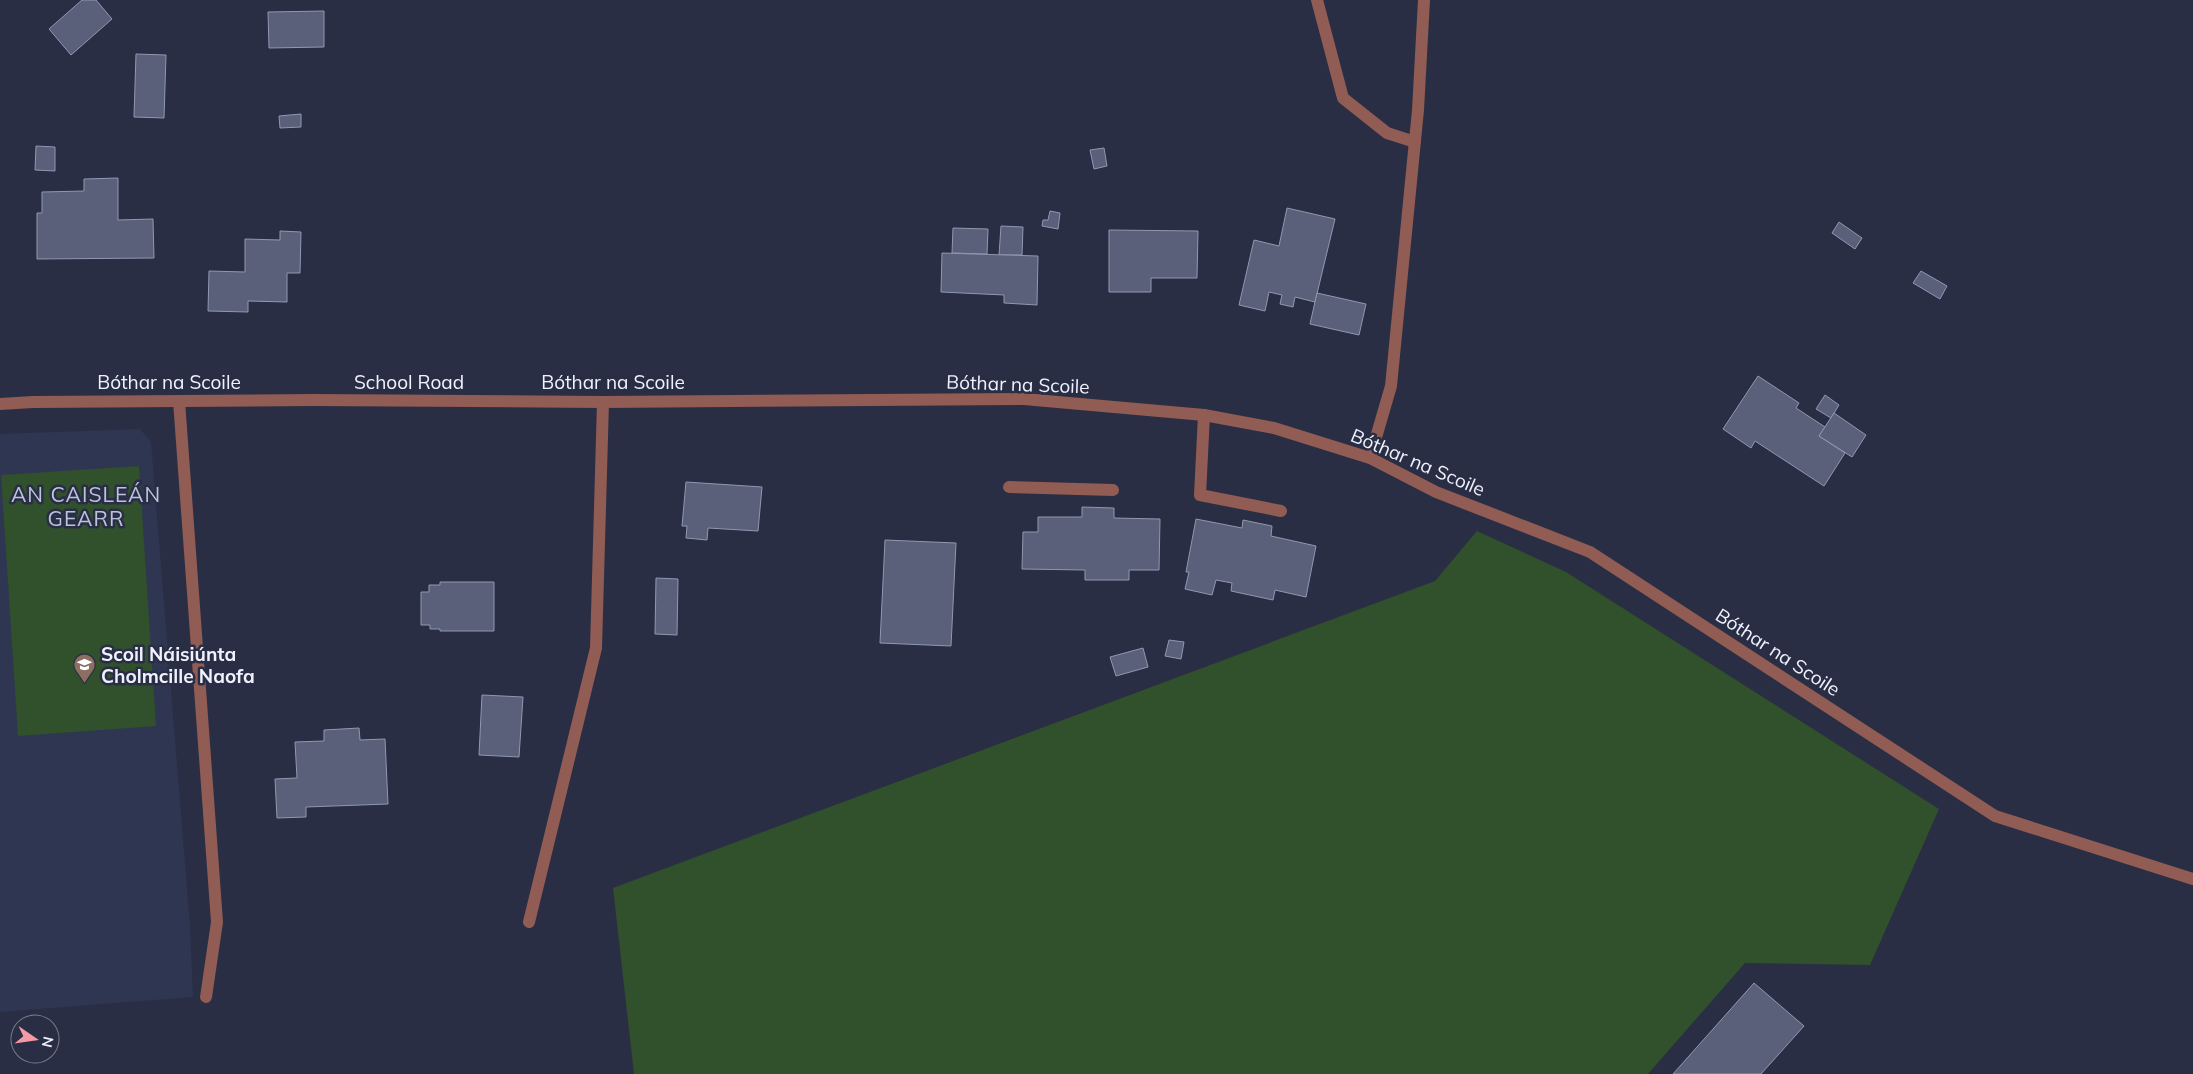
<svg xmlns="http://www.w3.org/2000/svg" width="2193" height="1074" font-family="Mulish,sans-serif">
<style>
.built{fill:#2f3652}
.green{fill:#31502c}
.building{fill:#5a6079;stroke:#9098b2}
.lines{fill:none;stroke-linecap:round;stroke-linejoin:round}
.service{stroke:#905c53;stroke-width:12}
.minor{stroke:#905c53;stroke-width:12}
.labels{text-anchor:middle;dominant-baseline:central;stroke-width:5;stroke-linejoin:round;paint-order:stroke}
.street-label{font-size:19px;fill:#eff2fe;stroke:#292e44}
.poi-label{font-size:19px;font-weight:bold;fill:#eff2fe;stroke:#292e44;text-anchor:start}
.quarter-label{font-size:21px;letter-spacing:1px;fill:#bcc3df;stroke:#292e44}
</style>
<rect width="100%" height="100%" fill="#292e44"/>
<!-- built -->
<polygon class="built" points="140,429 151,442 190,926 193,997 0,1012 0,434"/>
<!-- green -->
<g class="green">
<polygon points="139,466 156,726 18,736 1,475"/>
<polygon points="1477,531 1566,572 1939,809 1870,965 1745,963 1648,1074 634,1074 613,888 1435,581"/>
</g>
<!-- building -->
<g class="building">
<polygon points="82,0 96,0 112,19 71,55 49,29"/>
<polygon points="324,11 324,47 269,48 268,12"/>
<polygon points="136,54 166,55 164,118 134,117"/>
<polygon points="301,114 301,127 280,128 279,116"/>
<polygon points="36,146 55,147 55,171 35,170"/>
<polygon points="1104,148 1107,166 1094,169 1090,150"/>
<polygon points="118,178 118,220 153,219 154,258 37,259 37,213 42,213 42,192 84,191 84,179"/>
<polygon points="1287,208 1335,219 1315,302 1295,297 1293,307 1280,304 1282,295 1269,292 1265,311 1239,305 1254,240 1279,246"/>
<polygon points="1050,211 1060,213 1058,229 1042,226 1043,220 1048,220"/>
<polygon points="1839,222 1862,238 1855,249 1832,233"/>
<polygon points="1001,226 1023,227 1022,255 999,255"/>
<polygon points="953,228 988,229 987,254 952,253"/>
<polygon points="1109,230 1198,231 1197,278 1151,278 1151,292 1109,292"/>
<polygon points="280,231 301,232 300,273 287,273 287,302 248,301 248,312 208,311 209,271 245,272 245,239 280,240"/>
<polygon points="942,253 1038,256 1037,305 1004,303 1004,295 941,292"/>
<polygon points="1921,271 1947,286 1940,299 1913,283"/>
<polygon points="1317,293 1366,304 1359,335 1310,324"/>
<polygon points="1758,376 1799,403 1796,408 1825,427 1819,436 1845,453 1824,486 1755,441 1751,448 1723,429"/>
<polygon points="1825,395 1839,405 1831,418 1816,409"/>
<polygon points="1834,413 1866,435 1852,457 1819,436"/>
<polygon points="686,482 762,487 758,531 708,528 707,540 686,538 687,526 682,526"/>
<polygon points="1082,507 1114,508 1114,518 1160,519 1159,570 1129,570 1129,580 1085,580 1085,570 1022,569 1023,532 1038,532 1038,517 1082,517"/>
<polygon points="1196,519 1242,528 1243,520 1272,526 1271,536 1316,546 1306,597 1275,590 1273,600 1231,591 1232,583 1216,580 1212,595 1185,589 1189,572 1186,572"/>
<polygon points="885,540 956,543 951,646 880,643"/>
<polygon points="656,578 678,579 677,635 655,634"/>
<polygon points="440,582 494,582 494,631 440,631 440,629 430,629 430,625 421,625 421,592 429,592 429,585 440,585"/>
<polygon points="1169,640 1184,642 1181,659 1165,656"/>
<polygon points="1143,648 1148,667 1116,676 1110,657"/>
<polygon points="482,695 523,697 519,757 479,755"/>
<polygon points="359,728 360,740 385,739 388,804 306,807 306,817 277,818 275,779 297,778 295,742 324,741 324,730"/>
<polygon points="1754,983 1804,1026 1761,1074 1673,1074"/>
</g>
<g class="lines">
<!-- service -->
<g class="service">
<polyline points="1317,0 1343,98 1387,133 1415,142"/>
<polyline points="1204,415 1200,495 1281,511"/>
<polyline points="1370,458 1391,386 1418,110 1424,0"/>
<polyline points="1009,487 1113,490"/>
<polyline points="529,922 596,648 603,402"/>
</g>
<!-- minor -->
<g class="minor">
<polyline points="179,401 217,922 206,997"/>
<polyline points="0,404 33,402 313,400 603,402 1024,399 1204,415 1274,428 1370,458 1436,492 1590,552 1995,816 2193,879"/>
</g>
</g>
<!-- icons -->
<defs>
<symbol id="school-pin" viewBox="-11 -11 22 30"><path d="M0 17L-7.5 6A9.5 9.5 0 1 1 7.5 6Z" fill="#8d6e63" stroke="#292e44"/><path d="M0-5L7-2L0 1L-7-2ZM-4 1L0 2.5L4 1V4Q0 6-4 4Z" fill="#fff"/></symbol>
</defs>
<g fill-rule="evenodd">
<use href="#school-pin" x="72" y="652" width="25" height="34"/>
</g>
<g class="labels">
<!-- street labels -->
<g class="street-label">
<text x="169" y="382">Bóthar na Scoile</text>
<text x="409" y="382">School Road</text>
<text x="613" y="382">Bóthar na Scoile</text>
<text transform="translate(1018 384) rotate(2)">Bóthar na Scoile</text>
<text transform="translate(1418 462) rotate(23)">Bóthar na Scoile</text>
<text transform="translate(1778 652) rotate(33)">Bóthar na Scoile</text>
</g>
<!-- poi labels -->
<g class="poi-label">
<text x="101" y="654">Scoil Náisiúnta<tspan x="101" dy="22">Cholmcille Naofa</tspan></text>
</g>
<!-- quarter labels -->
<g class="quarter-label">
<text x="86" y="494">AN CAISLEÁN<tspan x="86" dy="24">GEARR</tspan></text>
</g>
</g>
<!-- north arrow -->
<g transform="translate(35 1039) rotate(103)"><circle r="24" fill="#292e44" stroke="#787c8e"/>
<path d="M0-4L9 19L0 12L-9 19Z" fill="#f49aa6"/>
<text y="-8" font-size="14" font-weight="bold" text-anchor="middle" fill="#eff2fe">N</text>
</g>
</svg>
